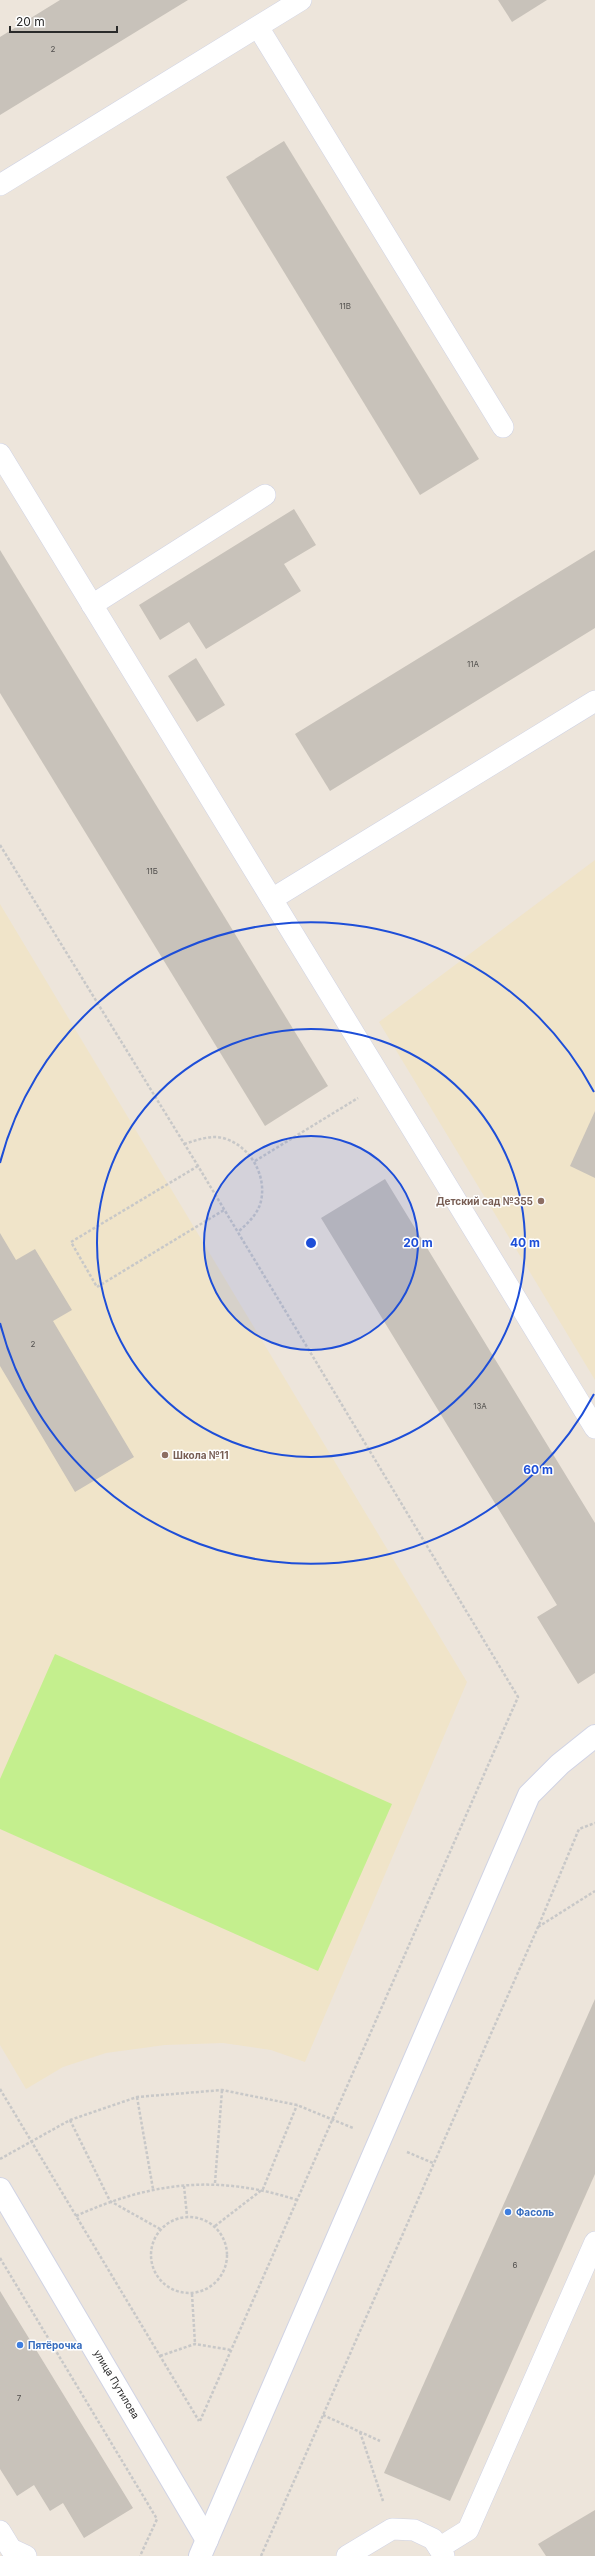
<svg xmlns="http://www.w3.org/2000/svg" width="595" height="2556" font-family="Inter,sans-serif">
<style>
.education{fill:#f0e4c9}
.pitch{fill:#c4ef8e}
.building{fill:#c8c2ba}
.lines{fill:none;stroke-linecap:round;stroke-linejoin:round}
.service-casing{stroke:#d0d3e4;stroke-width:22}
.minor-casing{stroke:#d0d3e4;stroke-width:24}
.path{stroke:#c8c8c8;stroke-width:2.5;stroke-dasharray:3 2;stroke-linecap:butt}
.service{stroke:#fff;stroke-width:21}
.minor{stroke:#fff;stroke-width:22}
.ring{fill:none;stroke:#1d4ed8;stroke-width:2}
.education-dot{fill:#8d6e63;stroke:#fff;stroke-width:1.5}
.shop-dot{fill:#3f7fe0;stroke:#fff;stroke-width:1.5}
.labels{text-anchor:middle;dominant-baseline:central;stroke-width:3;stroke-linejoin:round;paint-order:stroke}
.number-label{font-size:8px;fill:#52504e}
.education-label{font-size:10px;font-weight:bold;fill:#785e54;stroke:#fff;text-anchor:end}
.shop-label{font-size:10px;font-weight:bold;fill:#366cbe;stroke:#fff;text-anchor:start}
.street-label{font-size:10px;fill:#2a2a2a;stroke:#fff}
.centre{fill:#1d4ed8;stroke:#fff;stroke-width:2}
.ring-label{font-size:12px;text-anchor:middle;font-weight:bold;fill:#1d4ed8;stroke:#fff;stroke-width:3;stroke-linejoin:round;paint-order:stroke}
</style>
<rect width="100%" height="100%" fill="#ede5db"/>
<!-- education -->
<g class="education">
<polygon points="595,860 595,1380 379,1022"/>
<polygon points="0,904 467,1682 305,2062 271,2050 223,2043 165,2045 106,2053 63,2067 26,2089 0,2045"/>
</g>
<!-- pitch -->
<polygon class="pitch" points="55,1654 392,1804 318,1971 0,1829 0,1779"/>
<!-- building -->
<g class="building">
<polygon points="60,0 188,0 0,115 0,37"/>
<polygon points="498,0 547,0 512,22"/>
<polygon points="284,141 479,459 420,495 226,177"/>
<polygon points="294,509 316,545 284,564 301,591 206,649 189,622 160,640 139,605"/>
<polygon points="0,550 328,1086 265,1126 0,693"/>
<polygon points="595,550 595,628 330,791 295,734"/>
<polygon points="196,658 225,705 197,722 168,676"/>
<polygon points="595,1111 595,1178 570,1166"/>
<polygon points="385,1179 595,1523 595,1673 578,1684 537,1617 557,1605 321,1218"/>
<polygon points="0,1233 16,1260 35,1249 72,1310 53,1321 134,1457 75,1492 0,1366"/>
<polygon points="595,1999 595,2174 450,2501 384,2473"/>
<polygon points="0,2291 133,2508 84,2538 63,2503 50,2511 34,2485 17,2496 0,2469"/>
<polygon points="595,2510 595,2556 546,2556 538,2544"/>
</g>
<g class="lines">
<defs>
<g id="service">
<polyline points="258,27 503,427"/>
<polyline points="0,185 301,0"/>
<polyline points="0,454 595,1428"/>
<polyline points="92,605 265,495"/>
<polyline points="272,899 595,701"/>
<polyline points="0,2531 11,2549 26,2556"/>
<polyline points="439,2548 468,2530 595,2242"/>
<polyline points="347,2556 392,2529 414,2530 433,2539 444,2556"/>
</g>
<g id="minor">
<polyline points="0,2189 207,2540"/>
<polyline points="200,2556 529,1795 560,1764 595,1736"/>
</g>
</defs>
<!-- service casing -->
<use href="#service" class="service-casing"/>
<!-- minor casing -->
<use href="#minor" class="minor-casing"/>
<!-- path -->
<g class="path">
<polyline points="0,845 198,1166 518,1697 200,2421"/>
<path d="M184 1144C197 1140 210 1135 223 1138 249 1145 267 1174 261 1201 258 1214 248 1223 238 1232"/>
<polyline points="255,1161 358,1098"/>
<polyline points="198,1166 71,1242 97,1287 224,1210"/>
<polyline points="538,1927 595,1891"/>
<polyline points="0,2089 199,2421"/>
<polyline points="137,2097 153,2189"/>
<polyline points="70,2120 110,2201 160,2229"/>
<polyline points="407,2152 433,2163"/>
<polyline points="0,2159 70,2120 137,2097 222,2090 297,2105 353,2128"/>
<polyline points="215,2183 222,2090"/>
<polyline points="184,2186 187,2216"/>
<path d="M76 2216C151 2182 217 2174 297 2200"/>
<circle cx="189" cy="2255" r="38"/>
<polyline points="215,2226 263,2189 297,2105"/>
<polyline points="0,2258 157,2519 140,2556"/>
<polyline points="192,2294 195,2344"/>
<polyline points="160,2356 195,2344 231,2350"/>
<polyline points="323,2415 380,2441"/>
<polyline points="360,2432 383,2501"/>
<polyline points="261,2556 538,1927 579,1829 595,1823"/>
</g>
<!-- service -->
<use href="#service" class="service"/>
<!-- minor -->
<use href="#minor" class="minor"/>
</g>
<!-- distance rings -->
<circle cx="311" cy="1243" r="107" fill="#1d4ed8" fill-opacity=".12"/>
<g class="ring">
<circle cx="311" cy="1243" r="107"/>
<circle cx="311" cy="1243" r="214"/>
<path d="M594 1394A321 321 0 0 1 0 1323M0 1163A321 321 0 0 1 594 1092"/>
</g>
<!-- markers -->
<g class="education-dot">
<circle cx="541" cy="1201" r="4"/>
<circle cx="165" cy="1455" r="4"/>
</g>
<g class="shop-dot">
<circle cx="508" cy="2212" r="4"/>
<circle cx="20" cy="2345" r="4"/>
</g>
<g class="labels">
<!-- number labels -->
<g class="number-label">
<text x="53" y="49">2</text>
<text x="345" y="306">11В</text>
<text x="473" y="664">11А</text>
<text x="152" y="871">11Б</text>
<text x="33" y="1344">2</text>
<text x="480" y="1406">13А</text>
<text x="515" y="2265">6</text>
<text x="19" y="2398">7</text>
</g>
<!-- education labels -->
<g class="education-label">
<text x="533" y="1201">Детский сад №355</text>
<text x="173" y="1455" text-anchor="start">Школа №11</text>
</g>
<!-- shop labels -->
<g class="shop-label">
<text x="516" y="2212">Фасоль</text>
<text x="28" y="2345">Пятёрочка</text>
</g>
<!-- street labels -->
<g class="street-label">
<text transform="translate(117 2384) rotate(59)">улица Путилова</text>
</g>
</g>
<circle cx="311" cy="1243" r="6" class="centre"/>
<g class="ring-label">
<text x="418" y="1247">20 m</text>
<text x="525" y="1247">40 m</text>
<text x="538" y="1474">60 m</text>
</g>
<!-- scale -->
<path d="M10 26v6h107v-6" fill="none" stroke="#2a2a2a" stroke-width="2"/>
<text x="16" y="26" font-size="12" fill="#2a2a2a" stroke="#ffffff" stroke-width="3" paint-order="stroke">20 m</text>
</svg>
